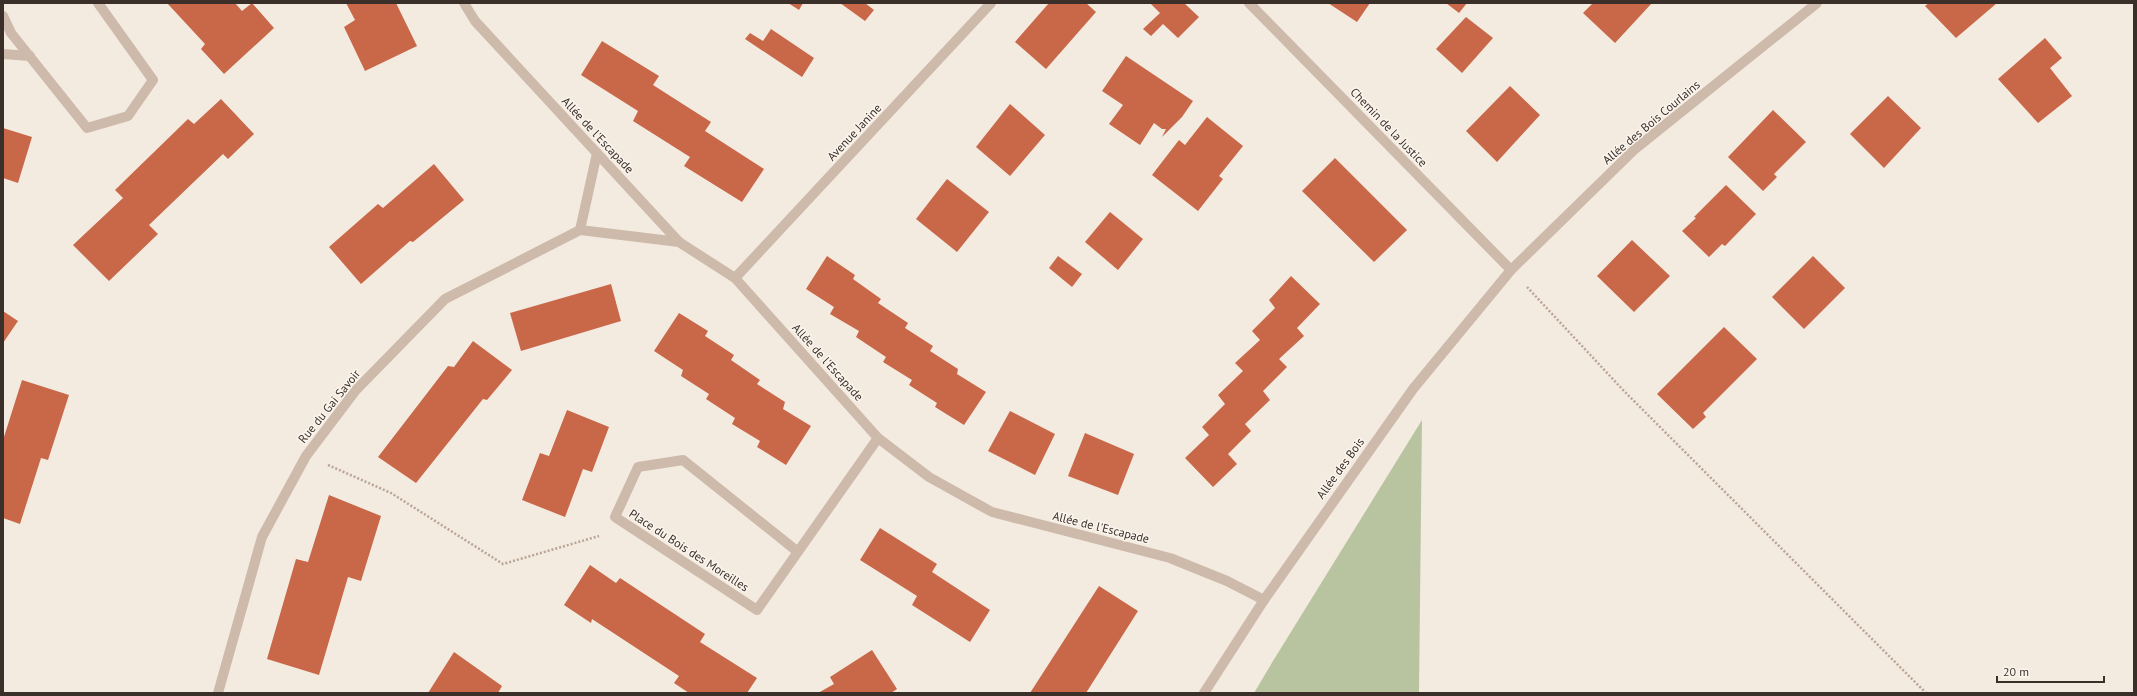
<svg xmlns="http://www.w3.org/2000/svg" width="2137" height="696" font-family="'PT Sans',sans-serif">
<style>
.green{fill:#b8c49f}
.building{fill:#c96749}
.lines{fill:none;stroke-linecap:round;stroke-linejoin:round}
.path{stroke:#b9a495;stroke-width:2.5;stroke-dasharray:2 2;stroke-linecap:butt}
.minor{stroke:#cdbaab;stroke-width:10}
.labels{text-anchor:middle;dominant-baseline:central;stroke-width:3;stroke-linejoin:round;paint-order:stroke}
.street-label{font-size:12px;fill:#3b2f2a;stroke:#fbf5ed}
</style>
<rect width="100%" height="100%" fill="#f4ebe0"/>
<!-- green -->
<polygon class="green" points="1422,420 1419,693 1254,693 1273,661"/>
<!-- building -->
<g class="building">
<polygon points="167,3 235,3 242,11 252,3 274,28 224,74 201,49 205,44"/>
<polygon points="346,3 396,3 417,46 365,71 344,27 355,20"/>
<polygon points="788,3 803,3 799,10"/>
<polygon points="840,3 865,3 874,10 865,21"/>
<polygon points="1049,3 1086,3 1096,12 1046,69 1015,42"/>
<polygon points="1150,3 1184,3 1199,17 1178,38 1163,24 1151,36 1143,29 1160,13"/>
<polygon points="1328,3 1370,3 1357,22"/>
<polygon points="1446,3 1467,3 1459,13"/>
<polygon points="1593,3 1652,3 1615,43 1583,13"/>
<polygon points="1929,3 1997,3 1956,38 1925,6"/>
<polygon points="1466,17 1493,38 1462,73 1436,49"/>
<polygon points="771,29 814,58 802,77 745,39 750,33 763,41"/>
<polygon points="2045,38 2062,58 2050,68 2072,96 2038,123 1998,79"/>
<polygon points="602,41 659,76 653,85 711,122 705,131 764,169 742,202 684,166 690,157 633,121 638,111 581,75"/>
<polygon points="1126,56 1193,101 1182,117 1162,137 1166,129 1162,129 1154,123 1140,145 1109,124 1123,105 1102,91"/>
<polygon points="1510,86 1540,115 1497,162 1466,131"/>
<polygon points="1888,96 1921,128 1884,168 1850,134"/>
<polygon points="221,99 254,134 228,159 223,154 149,225 158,234 109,281 73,245 123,198 115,190 188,119 194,124"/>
<polygon points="1010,104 1045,135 1010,176 976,147"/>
<polygon points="1773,110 1806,142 1774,174 1777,177 1763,191 1728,157"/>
<polygon points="1207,117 1243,146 1219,176 1223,179 1198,211 1152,175 1179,140 1185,145"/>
<polygon points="3,128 32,137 18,183 3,178"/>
<polygon points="1335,158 1407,230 1374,262 1302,191"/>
<polygon points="434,164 464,200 413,242 410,241 361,284 329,247 378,204 383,208"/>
<polygon points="947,179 989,212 957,252 916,219"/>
<polygon points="1726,185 1756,214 1725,246 1722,244 1709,257 1682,231 1696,218 1694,217"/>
<polygon points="1110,212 1143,239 1118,270 1085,242"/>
<polygon points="1632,240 1670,276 1634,312 1597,276"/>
<polygon points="827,256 855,275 853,279 881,299 878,303 908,323 905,328 933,346 930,351 958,369 957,374 986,392 964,425 935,407 937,403 909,385 912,380 883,362 886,357 856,337 859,331 830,314 834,307 806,289"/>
<polygon points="1058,256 1082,274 1072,287 1049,268"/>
<polygon points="1813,256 1845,288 1804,329 1772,297"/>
<polygon points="1291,276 1320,304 1297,328 1304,336 1279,359 1287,367 1263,391 1270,400 1245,424 1251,431 1228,454 1237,464 1213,487 1185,458 1209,435 1202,427 1225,404 1218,395 1243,371 1235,363 1260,340 1252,331 1275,308 1269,300"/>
<polygon points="611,284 621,321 521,351 510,313"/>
<polygon points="3,311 18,321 3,343"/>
<polygon points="679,313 708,331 705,336 734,355 731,360 760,380 757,384 785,402 783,409 811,426 786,465 757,447 760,441 732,424 735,418 706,399 709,394 681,376 683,370 654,351"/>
<polygon points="1724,327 1757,359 1703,413 1706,417 1693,429 1657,394"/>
<polygon points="473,341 512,370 487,400 483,399 416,483 378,457 448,366 454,367"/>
<polygon points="22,380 69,395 48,460 41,458 20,524 3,518 3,440"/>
<polygon points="567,410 609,427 592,472 583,469 565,517 522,500 540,453 549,456"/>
<polygon points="1010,411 1055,434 1035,475 988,451"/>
<polygon points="1085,433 1134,454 1118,495 1068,476"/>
<polygon points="329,495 381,516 361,581 348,577 319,675 267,659 296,559 308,562"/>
<polygon points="880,528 937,564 932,572 990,610 970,642 912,605 917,596 860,560"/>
<polygon points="590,565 616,583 620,578 705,634 700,642 757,678 747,693 689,693 674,683 679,676 592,619 591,623 564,605"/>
<polygon points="1099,586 1138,611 1086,693 1030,693"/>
<polygon points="872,650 897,689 891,693 818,693 834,684 830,677"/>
<polygon points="454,652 502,686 498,693 428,693"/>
</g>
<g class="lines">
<!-- path -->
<g class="path">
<polyline points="1527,287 1624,391 1926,693"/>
<polyline points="328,465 391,493 503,564 599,536"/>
</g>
<!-- minor -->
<g class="minor">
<polyline points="464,3 475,21 679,242 735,278 878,438 929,477 992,512 1170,558 1227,581 1264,600"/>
<polyline points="1249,3 1511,270"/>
<polyline points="3,16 11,33 87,128 128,116 153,80 98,3"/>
<polyline points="3,54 30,56"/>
<polyline points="580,230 597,153"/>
<polyline points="735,278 991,3"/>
<polyline points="798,552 683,460 638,467 615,517 757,610 878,438"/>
<polyline points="218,693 262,537 306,456 356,390 445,299 580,230 679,242"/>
<polyline points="1204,693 1264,600 1413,389 1511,270 1635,149 1817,3"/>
</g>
</g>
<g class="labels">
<!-- street labels -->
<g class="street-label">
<text transform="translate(1651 122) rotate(-40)">Allée des Bois Courlains</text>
<text transform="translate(1389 127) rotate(46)">Chemin de la Justice</text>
<text transform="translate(854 132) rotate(-47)">Avenue Janine</text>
<text transform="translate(598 135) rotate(47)">Allée de l'Escapade</text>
<text transform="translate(828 362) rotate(48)">Allée de l'Escapade</text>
<text transform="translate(329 406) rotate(-51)">Rue du Gai Savoir</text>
<text transform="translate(1340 468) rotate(-54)">Allée des Bois</text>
<text transform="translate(1101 527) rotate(14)">Allée de l'Escapade</text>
<text transform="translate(689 550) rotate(33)">Place du Bois des Moreilles</text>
</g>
</g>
<!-- border -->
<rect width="2137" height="696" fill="none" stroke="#3b2f2a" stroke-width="8"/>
<!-- scale -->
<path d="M1997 676v6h107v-6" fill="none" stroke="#3b2f2a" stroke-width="2"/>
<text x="2003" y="676" font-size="12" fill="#3b2f2a" stroke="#fbf5ed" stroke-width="3" paint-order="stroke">20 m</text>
</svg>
